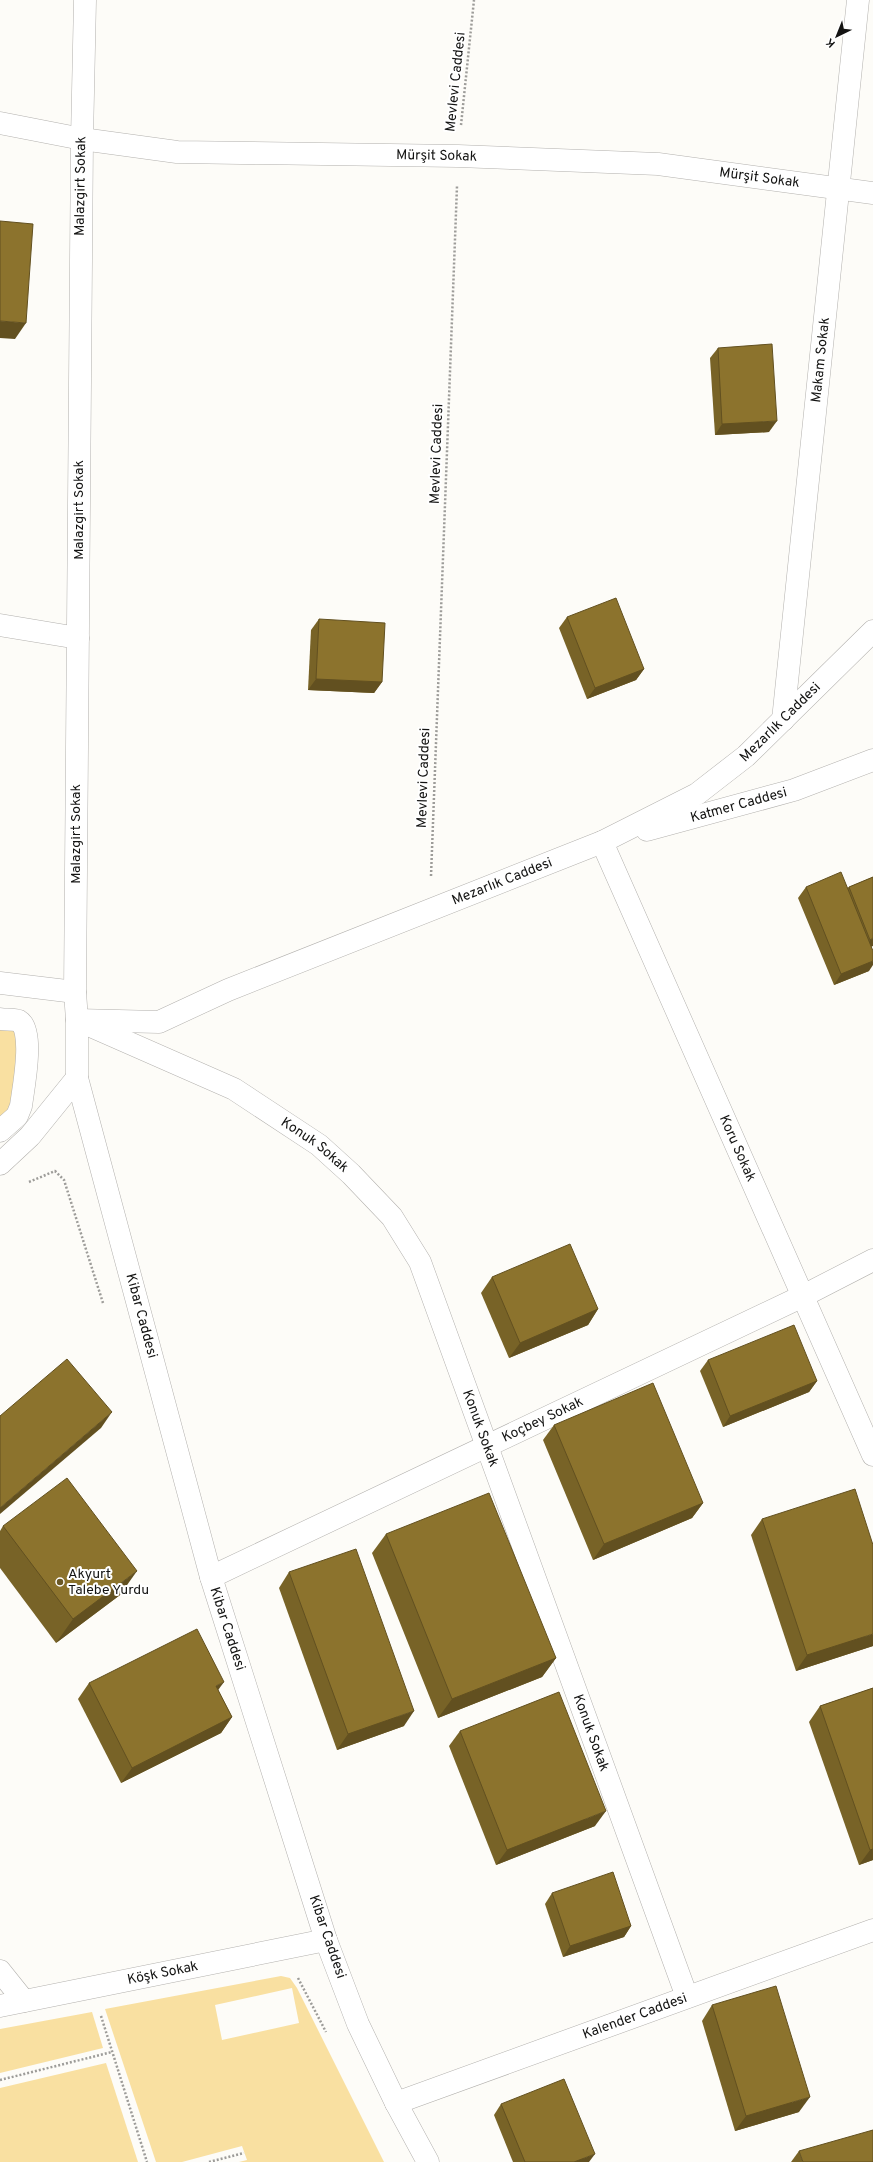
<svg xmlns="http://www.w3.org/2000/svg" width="873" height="2162" font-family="Overpass,sans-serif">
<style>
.green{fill:#f9e0a1;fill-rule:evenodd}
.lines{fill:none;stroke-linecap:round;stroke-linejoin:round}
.pedestrian-casing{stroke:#b3b1ae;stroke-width:23}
.minor-casing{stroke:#b3b1ae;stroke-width:23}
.tertiary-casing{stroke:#b3b1ae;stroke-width:23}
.path{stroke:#9d9c99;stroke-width:2.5;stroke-dasharray:2 2;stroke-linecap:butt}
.pedestrian{stroke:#fff;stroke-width:22}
.minor{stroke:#fff;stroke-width:22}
.tertiary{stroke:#fff;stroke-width:22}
.wall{fill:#786327}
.shaded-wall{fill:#625020}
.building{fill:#8c732d;stroke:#625020}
.poi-dot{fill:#6a5826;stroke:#fff;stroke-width:1.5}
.labels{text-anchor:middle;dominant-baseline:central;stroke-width:4;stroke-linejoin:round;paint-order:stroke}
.street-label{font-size:14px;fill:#131312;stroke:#fff}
.poi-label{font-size:14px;fill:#131312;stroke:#fff;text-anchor:start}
</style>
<rect width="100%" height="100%" fill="#fdfcf8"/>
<!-- green -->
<g class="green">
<polygon points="0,1023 17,1025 23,1040 13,1112 0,1124"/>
<path d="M281 1976 290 1978 297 1988 384 2162H239L247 2160 242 2146 182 2162H156L105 2009ZM292 1988 299 2023 222 2040 215 2005Z"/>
<polygon points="92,2012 103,2048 0,2073 0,2029"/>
<polygon points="106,2063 138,2162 0,2162 0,2088"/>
</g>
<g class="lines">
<defs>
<path id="pedestrian" d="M0 1019C5 1020 14 1019 19 1021 35 1030 23 1090 21 1106L17 1116 0 1131"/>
<g id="minor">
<path id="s1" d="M85 0 82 139 75 992 77 1020 234 1089 319 1145 351 1174 392 1217 420 1262 687 1997"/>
<path id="s2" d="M0 123 82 139 177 152 458 156 658 164 873 193"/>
<polyline points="0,625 78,638"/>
<path id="s3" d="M783 720 858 0"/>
<path id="s4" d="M602 842 873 1455"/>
<path id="s5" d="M211 1577 803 1296 873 1260"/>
<polyline points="0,1971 24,2001"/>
<path id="s6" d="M0 2006 326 1940"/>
</g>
<g id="tertiary">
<path id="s7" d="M647 830 794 790 873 760"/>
<polyline points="0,983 75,992"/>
<polyline points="0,1164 30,1136 77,1078"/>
<path id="s8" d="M396 2103 873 1930"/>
<path id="s9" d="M428 2162 396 2103 358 2024 326 1940 211 1577 77 1078V1020L159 1022 228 990 602 842 697 794 746 756 873 631"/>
</g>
</defs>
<!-- pedestrian casing -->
<use href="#pedestrian" class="pedestrian-casing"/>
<!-- minor casing -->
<use href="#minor" class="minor-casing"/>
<!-- tertiary casing -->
<use href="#tertiary" class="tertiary-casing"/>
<!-- path -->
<g class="path">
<polyline points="461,125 474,0"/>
<polyline points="431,876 457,186"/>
<polyline points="29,1182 55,1171 64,1180 103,1303"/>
<polyline points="298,1978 326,2032"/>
<polyline points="101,2016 147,2162"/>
<polyline points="0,2080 112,2052"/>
<polyline points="209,2162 244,2153"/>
</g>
<!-- pedestrian -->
<use href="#pedestrian" class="pedestrian"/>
<!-- minor -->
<use href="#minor" class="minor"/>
<!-- tertiary -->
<use href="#tertiary" class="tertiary"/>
</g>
<!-- wall -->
<g class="wall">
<polygon points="718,348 769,432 715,435 710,358"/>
<polygon points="567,617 644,669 636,680 587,699 559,628"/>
<polygon points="319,619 382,682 374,693 308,690 311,630"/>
<polygon points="873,877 871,947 869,971 834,985 798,898 806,887 847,888 849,887"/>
<polygon points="492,1277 598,1309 588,1325 509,1358 481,1293"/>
<polygon points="708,1360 817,1381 809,1392 723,1427 700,1371"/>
<polygon points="554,1425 703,1503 692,1518 593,1560 543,1440"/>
<polygon points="762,1519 873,1646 796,1671 751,1535"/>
<polygon points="3,1526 120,1595 56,1643 0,1568 0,1531"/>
<polygon points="386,1534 556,1658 542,1677 438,1718 372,1553"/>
<polygon points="289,1572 404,1726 337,1750 279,1588"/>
<polygon points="89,1683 218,1690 232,1717 221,1733 121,1783 78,1699"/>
<polygon points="873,1688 873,1860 859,1865 809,1722 820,1706"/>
<polygon points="460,1731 595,1826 496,1865 449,1746"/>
<polygon points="552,1893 631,1926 624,1937 563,1957 545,1904"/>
<polygon points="712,2005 799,2112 735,2131 702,2021"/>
<polygon points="501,2104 589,2162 513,2162 494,2115"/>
<polygon points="799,2151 803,2162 791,2162"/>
</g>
<!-- shaded-wall -->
<g class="shaded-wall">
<polygon points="0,321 26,323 15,339 0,338"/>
<polygon points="777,421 769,432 715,435 722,424"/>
<polygon points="644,669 636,680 587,699 595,688"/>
<polygon points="316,679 382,682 374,693 308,690"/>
<polygon points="873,938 873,946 862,951 870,940"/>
<polygon points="873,961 873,965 869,971 834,985 841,974"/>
<polygon points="598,1309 588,1325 509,1358 520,1343"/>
<polygon points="817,1381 809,1392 723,1427 730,1416"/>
<polygon points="112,1412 101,1428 0,1514 0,1508"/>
<polygon points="703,1503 692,1518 593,1560 604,1544"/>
<polygon points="137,1571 120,1595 56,1643 73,1619"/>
<polygon points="873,1634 873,1646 796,1671 807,1655"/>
<polygon points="556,1658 542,1677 438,1718 452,1699"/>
<polygon points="224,1682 213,1697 216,1686"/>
<polygon points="414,1711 404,1726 337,1750 348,1734"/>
<polygon points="232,1717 221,1733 121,1783 132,1768"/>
<polygon points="606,1811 595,1826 496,1865 507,1850"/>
<polygon points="873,1849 873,1860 859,1865 870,1850"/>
<polygon points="631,1926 624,1937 563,1957 570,1946"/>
<polygon points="810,2097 799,2112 735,2131 746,2116"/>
<polygon points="595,2154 589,2162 574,2162"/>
</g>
<!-- building -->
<g class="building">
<polygon points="0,221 33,224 26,323 0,321"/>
<polygon points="772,344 777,421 722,424 718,348"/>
<polygon points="616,598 644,669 595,688 567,617"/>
<polygon points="319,619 385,623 382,682 316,679"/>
<polygon points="841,872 873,951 873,961 841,974 806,887"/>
<polygon points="873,877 873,938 870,940 849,887"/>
<polygon points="570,1244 598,1309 520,1343 492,1277"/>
<polygon points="794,1325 817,1381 730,1416 708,1360"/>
<polygon points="67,1359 112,1412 0,1508 0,1416"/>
<polygon points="653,1383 703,1503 604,1544 554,1425"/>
<polygon points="67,1478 137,1571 73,1619 3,1526"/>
<polygon points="855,1489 873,1545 873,1634 807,1655 762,1519"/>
<polygon points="489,1493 556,1658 452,1699 386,1534"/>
<polygon points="356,1549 414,1711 348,1734 289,1572"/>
<polygon points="197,1629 224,1682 216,1686 232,1717 132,1768 89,1683"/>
<polygon points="873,1688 873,1849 870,1850 820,1706"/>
<polygon points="559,1692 606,1811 507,1850 460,1731"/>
<polygon points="613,1872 631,1926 570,1946 552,1893"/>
<polygon points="776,1986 810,2097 746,2116 712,2005"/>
<polygon points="564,2079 595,2154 574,2162 525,2162 501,2104"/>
<polygon points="873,2130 873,2162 803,2162 799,2151"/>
</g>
<!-- markers -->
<circle class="poi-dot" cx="60" cy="1582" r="4"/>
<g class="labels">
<!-- street labels -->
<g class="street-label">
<text transform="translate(456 82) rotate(-84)">Mevlevi Caddesi</text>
<text stroke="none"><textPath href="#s2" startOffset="439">Mürşit Sokak</textPath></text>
<text stroke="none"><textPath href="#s2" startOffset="763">Mürşit Sokak</textPath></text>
<text transform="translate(81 186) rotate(-89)">Malazgirt Sokak</text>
<text stroke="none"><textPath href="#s3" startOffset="362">Makam Sokak</textPath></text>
<text transform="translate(437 454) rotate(-88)">Mevlevi Caddesi</text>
<text transform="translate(79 510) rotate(-90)">Malazgirt Sokak</text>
<text stroke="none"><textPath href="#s9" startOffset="1977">Mezarlık Caddesi</textPath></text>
<text transform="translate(424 778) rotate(-88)">Mevlevi Caddesi</text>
<text stroke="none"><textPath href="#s7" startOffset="95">Katmer Caddesi</textPath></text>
<text transform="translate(76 834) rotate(-90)">Malazgirt Sokak</text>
<text stroke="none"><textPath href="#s9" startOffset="1653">Mezarlık Caddesi</textPath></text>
<text stroke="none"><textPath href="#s1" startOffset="1290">Konuk Sokak</textPath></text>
<text stroke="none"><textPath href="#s4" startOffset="335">Koru Sokak</textPath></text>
<text transform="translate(141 1316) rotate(75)">Kibar Caddesi</text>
<text stroke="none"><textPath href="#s5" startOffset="367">Koçbey Sokak</textPath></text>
<text stroke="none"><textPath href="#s1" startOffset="1626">Konuk Sokak</textPath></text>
<text transform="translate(227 1629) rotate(72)">Kibar Caddesi</text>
<text stroke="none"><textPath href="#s1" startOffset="1950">Konuk Sokak</textPath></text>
<text transform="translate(327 1937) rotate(71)">Kibar Caddesi</text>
<text stroke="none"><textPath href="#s6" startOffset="166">Köşk Sokak</textPath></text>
<text stroke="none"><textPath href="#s8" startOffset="254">Kalender Caddesi</textPath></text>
</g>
<!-- poi labels -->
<g class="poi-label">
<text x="68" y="1574">Akyurt<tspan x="68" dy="16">Talebe Yurdu</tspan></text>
</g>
</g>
<!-- north arrow -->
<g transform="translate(837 36) rotate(223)" stroke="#ffffff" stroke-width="3" paint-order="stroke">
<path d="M0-3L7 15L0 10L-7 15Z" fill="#131312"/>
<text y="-6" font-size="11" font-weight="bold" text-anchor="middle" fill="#131312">K</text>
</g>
</svg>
